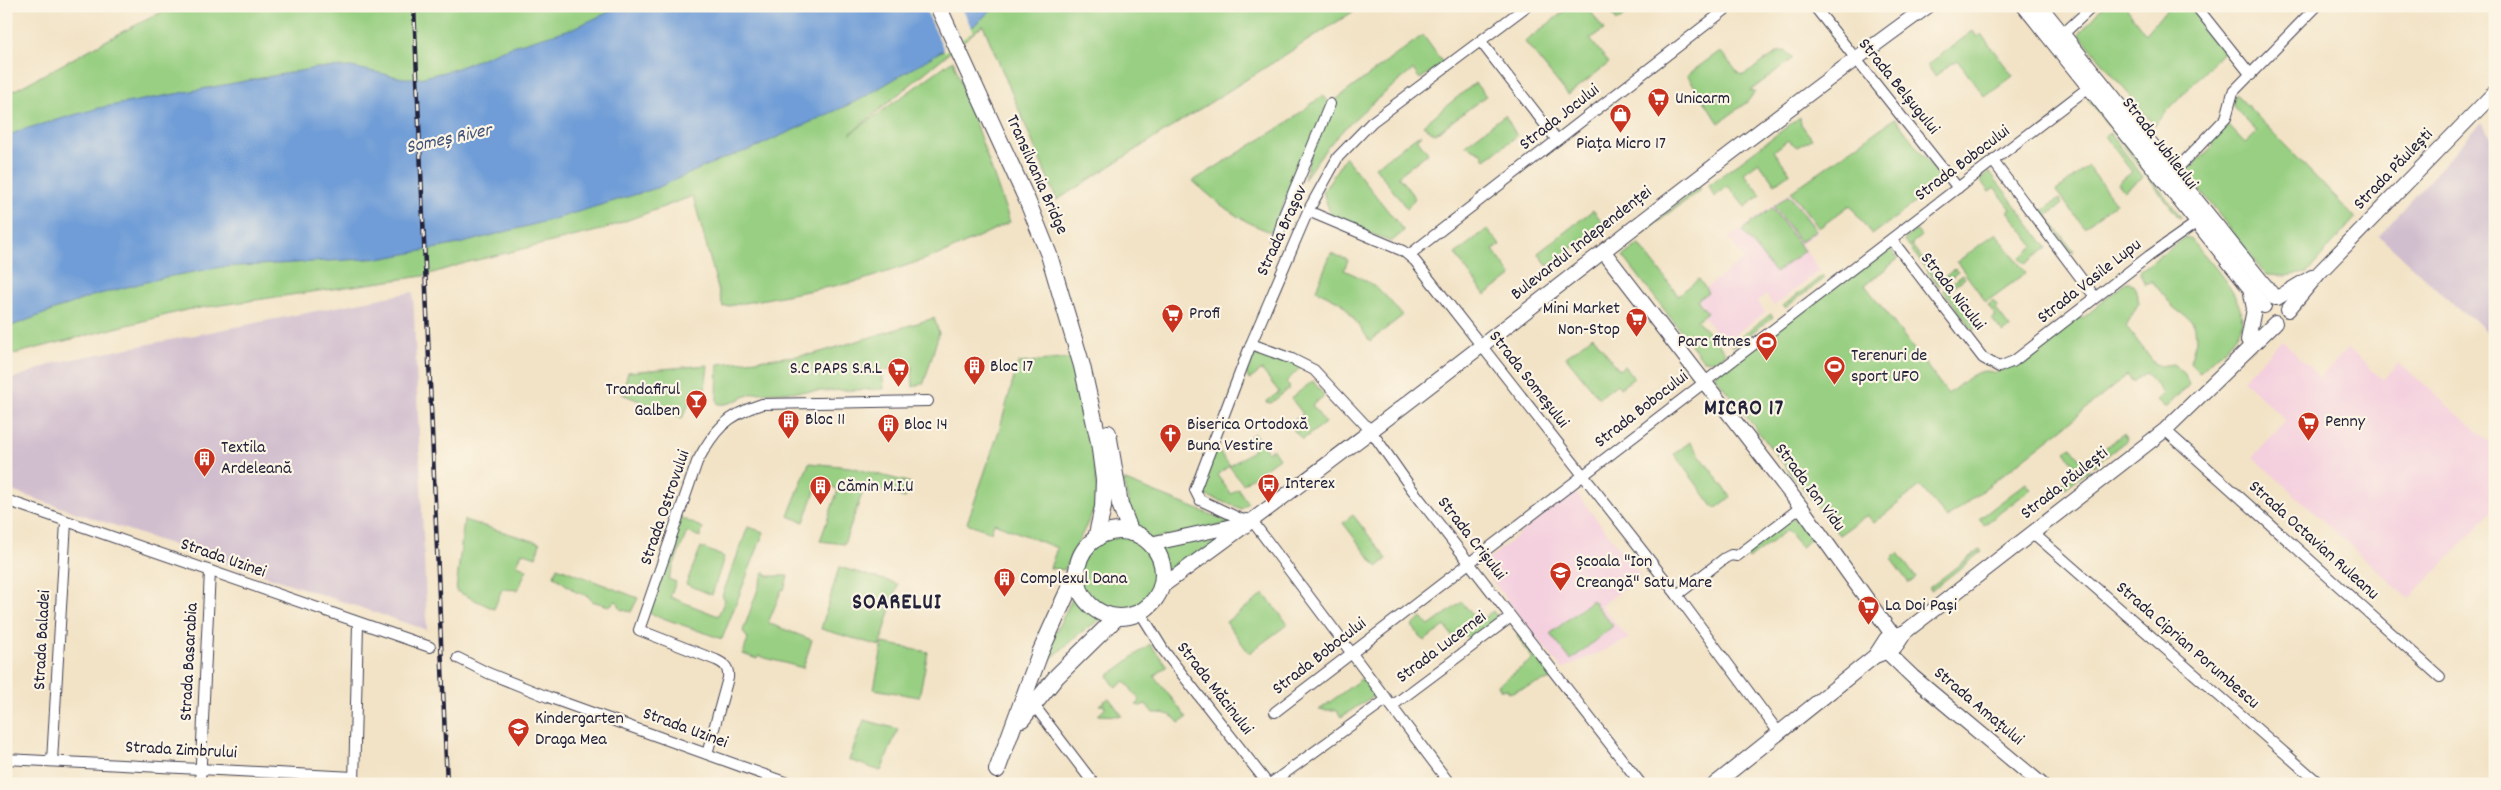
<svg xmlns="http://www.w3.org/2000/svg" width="2501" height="790" font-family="Dekko,sans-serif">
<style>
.built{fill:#f4cfde}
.industrial{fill:#d0bdce}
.green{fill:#98cf82;stroke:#5d785e}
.water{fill:#6f9dd7;stroke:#486089}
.pier{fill:#f2e3c6}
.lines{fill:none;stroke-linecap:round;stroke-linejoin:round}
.street-casing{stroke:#413f50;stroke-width:12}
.secondary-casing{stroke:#413f50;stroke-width:16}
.primary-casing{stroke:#413f50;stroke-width:18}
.street{stroke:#fff;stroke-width:10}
.secondary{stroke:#fff;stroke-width:14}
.primary{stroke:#fff;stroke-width:16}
.rail-casing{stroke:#22223b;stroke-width:4.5}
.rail{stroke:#fcf5e5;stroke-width:2.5;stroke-dasharray:8;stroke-linecap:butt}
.labels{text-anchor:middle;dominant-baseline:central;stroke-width:4.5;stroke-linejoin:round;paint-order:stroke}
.street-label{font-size:18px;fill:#22223b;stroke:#fcf5e5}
.poi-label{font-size:18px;fill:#22223b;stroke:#fcf5e5;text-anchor:start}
.water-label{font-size:19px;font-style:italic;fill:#415379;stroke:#fcf5e5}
.district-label{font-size:22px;font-weight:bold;letter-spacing:1px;fill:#22223b;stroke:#fcf5e5}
</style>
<rect width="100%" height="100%" fill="#fcf5e5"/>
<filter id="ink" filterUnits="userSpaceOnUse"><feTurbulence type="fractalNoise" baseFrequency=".02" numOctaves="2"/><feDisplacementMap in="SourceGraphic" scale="10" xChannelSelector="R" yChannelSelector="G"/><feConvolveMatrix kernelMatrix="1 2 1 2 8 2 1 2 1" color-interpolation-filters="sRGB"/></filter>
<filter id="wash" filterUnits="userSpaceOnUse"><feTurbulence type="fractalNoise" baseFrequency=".0096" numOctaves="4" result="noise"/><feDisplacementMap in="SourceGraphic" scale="20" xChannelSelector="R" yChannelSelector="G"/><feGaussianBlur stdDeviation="1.12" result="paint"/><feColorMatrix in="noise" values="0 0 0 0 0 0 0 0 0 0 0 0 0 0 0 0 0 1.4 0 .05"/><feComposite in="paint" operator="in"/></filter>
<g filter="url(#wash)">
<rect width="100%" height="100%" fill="#f2e3c6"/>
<!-- built -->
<g class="built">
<polygon points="1790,193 1818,231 1801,244 1820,270 1774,306 1766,295 1757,301 1765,312 1724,343 1703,316 1707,312 1695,296 1744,259 1729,238"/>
<polygon points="2282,340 2320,378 2348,348 2383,380 2399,363 2495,447 2495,509 2409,599 2253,457 2286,421 2243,380"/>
<polygon points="1574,490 1641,576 1601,606 1629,639 1562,669 1480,566"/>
</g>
<!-- industrial -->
<g class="industrial">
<polygon points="2481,123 2495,143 2495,340 2474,319 2458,309 2379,236"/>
<polygon points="413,292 427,630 6,489 6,381 58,362"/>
</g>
<!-- green -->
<g class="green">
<polygon points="174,6 1362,6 1057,200 983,25 850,134 953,60 1010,222 944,253 860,281 723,307 693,196 601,230 465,263 423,276 186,310 6,356 6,95 122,32"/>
<polygon points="1566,6 1587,6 1604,30 1590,39 1609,63 1568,95 1525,42 1567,9"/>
<polygon points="1606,6 1634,6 1635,8 1617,21"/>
<polygon points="2103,6 2125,6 2146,34 2169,6 2191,6 2226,49 2154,125 2079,34"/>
<polygon points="1973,31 1977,37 1981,34 2013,76 1985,97 1957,60 1935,76 1927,65"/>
<path d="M1423 35 1443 63 1420 79 1413 70C1371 104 1333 132 1304 180L1312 149 1294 181 1271 232C1237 220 1219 204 1193 181L1284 125 1323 95 1330 104Z"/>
<polygon points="1720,51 1739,74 1744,75 1778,52 1786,51 1793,58 1750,91 1755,92 1747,102 1719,123 1687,75"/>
<polygon points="1475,83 1486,96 1435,134 1423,125"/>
<polygon points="2236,94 2355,218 2307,273 2286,276 2266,275 2186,172 2214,145 2209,140 2226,123 2245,143 2257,132 2232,105"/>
<polygon points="2090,97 2181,217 2179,218 2088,99"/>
<polygon points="1505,115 1517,136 1485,160 1482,153 1465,145"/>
<polygon points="1800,117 1801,124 1812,139 1797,147 1788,140 1774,151 1790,173 1775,184 1759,162 1744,173 1761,195 1745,207 1728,186 1714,197 1709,185"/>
<polygon points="1895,118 1943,182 1872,235 1850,205 1819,228 1791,192"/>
<polygon points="2110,133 2143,177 2124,191 2118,183 2132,172 2105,136"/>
<polygon points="1421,135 1417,139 1428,153 1398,176 1415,198 1407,209 1375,167 1417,136"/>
<polygon points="1345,157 1404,231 1391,242 1331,216 1323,192"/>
<polygon points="2088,166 2116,203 2084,227 2056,191"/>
<polygon points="1990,172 2047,248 2025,264 2020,258 2034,246 2008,211 2011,209 1995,188 1989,192 1980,180"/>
<polygon points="1699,187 1701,189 1641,235 1640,233"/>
<polygon points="1789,195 1816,230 1800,242 1774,207"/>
<polygon points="2059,199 2062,204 2047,216 2074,252 2072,253 2041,212"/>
<polygon points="1772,208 1804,251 1775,273 1742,230"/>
<polygon points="1593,210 1604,224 1548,266 1538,253"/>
<polygon points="1487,229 1500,245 1493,250 1512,276 1485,295 1455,254"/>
<polygon points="1916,230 1921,236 1911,244 1939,281 1955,269 1958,272 1939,286 1904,240"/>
<polygon points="1996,233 2026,273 1986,302 1957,262"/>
<path d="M2186 237 2191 239C2206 258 2254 305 2239 331 2230 346 2212 360 2199 373L2190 362 2196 340 2195 327 2192 321 2174 308 2152 281 2145 284 2140 274 2141 270Z"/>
<polygon points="1639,244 1678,295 1699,279 1708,292 1697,300 1707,312 1697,320 1726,353 1715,361 1703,360 1623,256"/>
<path d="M1888 246 1898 259 1865 285 1948 394C1962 384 1977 365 1995 373L2016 364 2079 317 2082 319 2126 282H2130L2135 288 2139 302 2126 326 2154 363 2160 366 2173 364 2185 374 2189 385 2165 408 2157 400 2163 393 2145 373 2133 382 2127 375 2063 428 1947 518 1920 486 1874 523 1867 515 1839 535 1714 375Z"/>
<path d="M1331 253 1348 260 1344 270C1373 283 1383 290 1402 316L1370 341 1342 303 1316 290Z"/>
<polygon points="1823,275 1825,278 1785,308 1783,306"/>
<polygon points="1963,275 1965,278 1949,290 1977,327 1973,330 1943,290"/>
<polygon points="1993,301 1998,307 1996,309 2010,328 2003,333 1992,319 1996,316 1988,305"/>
<polygon points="1771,314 1773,317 1733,347 1731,344"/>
<path d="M934 318 939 333 924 383 913 387 912 366 882 370 884 389 756 393C743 395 732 406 718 404L717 400 718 364 814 354Z"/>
<polygon points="1593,336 1619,370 1624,366 1634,378 1620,388 1617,384 1599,398 1566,357"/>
<polygon points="1251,344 1304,364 1286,382 1290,388 1271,403 1266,402 1279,392 1262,370 1249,380 1243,365"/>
<polygon points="1070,358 1095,449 1097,504 1064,570 1050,568 1057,548 994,523 991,532 967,523 999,431 1018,363"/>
<polygon points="708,365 703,404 692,399 682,418 622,394 628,372"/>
<polygon points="1313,381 1324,396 1312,405 1325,423 1302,440 1289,424 1303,414 1291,398"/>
<polygon points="1254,433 1268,452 1273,449 1279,458 1243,484 1229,466 1217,475 1231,494 1238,489 1248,503 1242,509 1204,495 1198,487 1214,445 1230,466 1254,450 1247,439"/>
<polygon points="2123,434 2127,440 2094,466 2089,460"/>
<polygon points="1690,442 1731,497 1715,509 1674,454"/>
<polygon points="2071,447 2089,470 2048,501 2045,497 2079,470 2065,452"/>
<polygon points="809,463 850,467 911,483 909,493 905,498 871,487 862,494 844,544 820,541 838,490 825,482 823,485 818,483 804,522 788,516"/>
<polygon points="1123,480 1232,523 1149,540 1135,530"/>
<polygon points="2026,483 2031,489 1984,525 1979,519"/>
<polygon points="1353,515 1387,559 1377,567 1343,523"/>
<polygon points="679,517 703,528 700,537 687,532 668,579 676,582 670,597 718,616 725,600 722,596 748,527 764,532 722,639 646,612"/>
<polygon points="1794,519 1813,538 1801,547 1787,530 1749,559 1745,553 1789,520"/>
<polygon points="464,520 540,543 536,557 522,552 517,565 527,569 518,590 502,589 494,609 456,591"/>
<path d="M1247 522 1164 583C1168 567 1164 556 1153 545Z"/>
<circle cx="1120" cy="574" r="43"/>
<polygon points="701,547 724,557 712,595 686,584"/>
<polygon points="1980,549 1982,551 1931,591 1929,588"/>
<polygon points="1898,553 1916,578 1909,583 1891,559"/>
<polygon points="557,567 638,598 631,612 620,609 619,604 616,601 609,606 592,601 588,596 576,592 554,576"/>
<polygon points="839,567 898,584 880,646 821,629"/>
<polygon points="764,572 768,576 788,576 784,590 782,589 768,623 812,640 803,668 758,656 757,659 743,654 748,639 743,631"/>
<polygon points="1077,589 1089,608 1104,617 1080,633 1036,672"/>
<polygon points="1264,594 1288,624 1249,653 1226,622"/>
<polygon points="1592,600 1613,626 1571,660 1550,634"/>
<polygon points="1462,602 1478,622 1493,611 1498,618 1469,640 1465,634 1456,641 1445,626 1424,641 1412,626 1422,618 1429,626"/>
<polygon points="1522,632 1554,678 1509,693 1507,689 1501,690 1498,685 1533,659 1517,636"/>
<polygon points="883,643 928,652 919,697 874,689"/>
<path d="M1150 644 1167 666 1154 676 1187 718 1179 723C1171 713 1165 713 1153 713L1146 704 1140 706 1136 705 1140 701 1125 681 1116 688 1108 676Z"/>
<polygon points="1365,676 1378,693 1341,717 1336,710 1319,710"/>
<polygon points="1109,698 1121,714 1122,716 1098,715 1105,709 1104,705 1099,705"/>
<polygon points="864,720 898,729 881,771 849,760"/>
</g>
<!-- water -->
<polygon class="water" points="622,6 996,6 953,44 861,99 752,149 722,159 657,188 558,218 459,244 384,258 222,267 166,277 92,296 6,328 6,137 21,130 99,108 316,68 351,67 403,78 420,78 452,70 513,46 574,28"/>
<!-- pier -->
<polygon class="pier" points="924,6 961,6 973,31 945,52"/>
</g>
<g filter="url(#ink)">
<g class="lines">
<defs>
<g id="street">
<polyline points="1814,6 1958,188"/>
<polyline points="2196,6 2251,75"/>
<polyline points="2062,35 2093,6"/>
<polyline points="1481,42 1557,140"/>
<polyline points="1993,161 2095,297"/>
<polyline points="2173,173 2226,118 2233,92 2317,6"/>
<polyline points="1308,211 1403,251 1415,261 1677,595 1779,733"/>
<polyline points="1892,240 1983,358 1999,367 2014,361 2149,256 2196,223 2202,222"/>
<polyline points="1277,241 1284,215 1330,104"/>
<polyline points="1409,255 1730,6"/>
<polyline points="1251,344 1292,359 1314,370 1371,431 1411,488 1641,784"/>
<polyline points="2165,430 2440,677"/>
<polyline points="6,500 430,647"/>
<polyline points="1245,521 1200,500 1195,490 1251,344 1308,211 1338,157 1372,122 1527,6"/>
<polyline points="1253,522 1450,784"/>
<polyline points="2033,533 2320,784"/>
<polyline points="1677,595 1725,558 1731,555 1737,556 1801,507"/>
<polyline points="1140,612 1164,651 1268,784"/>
<polyline points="458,658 488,673 548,697 790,784"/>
<polyline points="1033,704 1094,784"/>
<polyline points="1392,706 1511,617"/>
<polyline points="1275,712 2093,84"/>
<path d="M707 754 728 678C729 668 725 664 716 660L639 630 697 462C714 430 727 415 762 404L928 401"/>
<polyline points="6,759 354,777"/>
<polyline points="52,761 66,522"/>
<polyline points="354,783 358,624"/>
<polyline points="200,784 210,571"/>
<polyline points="1270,784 1387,699"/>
</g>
<g id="secondary">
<polyline points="2024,6 2264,306"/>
<polyline points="2040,6 2275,298"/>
<polyline points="1604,252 1801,507 1889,630 1895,634"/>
<polyline points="2277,298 2312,277"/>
<polyline points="2288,310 2319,273 2495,92"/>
<polyline points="2248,340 2254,309 2251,293"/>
<polyline points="1150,544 1229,527 1246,521"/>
<path d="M1161 587C1421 400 1668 194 1928 6"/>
<polyline points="1888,653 1913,677 2041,784"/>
<polyline points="1875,656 1886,639 1905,632 2165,430 2275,323"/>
<path d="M1715 784 1875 656C1897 648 1893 651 1905 632"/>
</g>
<g id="primary">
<polyline points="938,6 1027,200 1049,255 1082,366 1099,442 1104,480 1103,507 1096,539"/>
<polyline points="1108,433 1120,504 1131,533"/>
<circle cx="1120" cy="574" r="43"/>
<polyline points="1022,719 1057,676 1117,617"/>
<polyline points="997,770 1040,653 1077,571"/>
</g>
</defs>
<!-- street casing -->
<use href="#street" class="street-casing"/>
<!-- secondary casing -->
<use href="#secondary" class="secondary-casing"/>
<!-- primary casing -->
<use href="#primary" class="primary-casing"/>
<!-- street -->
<use href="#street" class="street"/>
<!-- secondary -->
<use href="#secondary" class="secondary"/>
<!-- primary -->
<use href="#primary" class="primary"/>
<defs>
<polyline id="rail" points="414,6 447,784"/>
</defs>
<!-- rail casing -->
<use href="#rail" class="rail-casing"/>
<!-- rail -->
<use href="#rail" class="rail"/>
</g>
</g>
<!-- icons -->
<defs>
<symbol id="supermarket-pin" viewBox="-11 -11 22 30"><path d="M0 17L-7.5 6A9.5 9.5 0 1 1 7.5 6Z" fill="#c8321e" stroke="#fcf5e5"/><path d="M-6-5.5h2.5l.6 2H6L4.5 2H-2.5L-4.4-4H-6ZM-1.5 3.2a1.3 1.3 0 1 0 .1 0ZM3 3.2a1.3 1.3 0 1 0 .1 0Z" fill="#fff"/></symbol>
<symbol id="shop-pin" viewBox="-11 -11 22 30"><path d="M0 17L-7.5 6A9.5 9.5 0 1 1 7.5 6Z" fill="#c8321e" stroke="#fcf5e5"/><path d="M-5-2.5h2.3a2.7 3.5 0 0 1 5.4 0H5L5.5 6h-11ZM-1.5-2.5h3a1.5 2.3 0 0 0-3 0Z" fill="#fff"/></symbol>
<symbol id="stadium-pin" viewBox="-11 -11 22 30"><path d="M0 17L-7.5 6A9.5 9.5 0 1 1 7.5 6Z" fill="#c8321e" stroke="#fcf5e5"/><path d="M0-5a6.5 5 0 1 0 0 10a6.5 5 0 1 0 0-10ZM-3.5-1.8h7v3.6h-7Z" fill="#fff"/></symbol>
<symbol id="building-pin" viewBox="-11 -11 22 30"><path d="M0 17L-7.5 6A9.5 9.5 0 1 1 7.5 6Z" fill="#c8321e" stroke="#fcf5e5"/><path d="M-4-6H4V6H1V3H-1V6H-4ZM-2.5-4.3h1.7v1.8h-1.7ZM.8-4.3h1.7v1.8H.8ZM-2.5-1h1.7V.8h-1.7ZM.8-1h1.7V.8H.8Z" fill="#fff"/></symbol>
<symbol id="bar-pin" viewBox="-11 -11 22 30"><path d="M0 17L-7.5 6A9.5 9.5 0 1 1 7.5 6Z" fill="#c8321e" stroke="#fcf5e5"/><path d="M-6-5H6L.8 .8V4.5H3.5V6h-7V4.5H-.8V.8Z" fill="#fff"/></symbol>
<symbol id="church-pin" viewBox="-11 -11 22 30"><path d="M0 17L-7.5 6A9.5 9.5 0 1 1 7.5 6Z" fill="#c8321e" stroke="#fcf5e5"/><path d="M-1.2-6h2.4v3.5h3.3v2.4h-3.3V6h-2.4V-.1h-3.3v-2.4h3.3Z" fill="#fff"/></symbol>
<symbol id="bus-pin" viewBox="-11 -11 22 30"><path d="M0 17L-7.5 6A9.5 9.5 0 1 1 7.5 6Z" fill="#c8321e" stroke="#fcf5e5"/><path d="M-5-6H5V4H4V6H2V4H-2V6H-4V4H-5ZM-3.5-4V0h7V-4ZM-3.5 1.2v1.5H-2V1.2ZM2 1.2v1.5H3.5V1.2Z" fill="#fff"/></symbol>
<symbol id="school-pin" viewBox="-11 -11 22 30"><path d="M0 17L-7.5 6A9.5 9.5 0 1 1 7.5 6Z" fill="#c8321e" stroke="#fcf5e5"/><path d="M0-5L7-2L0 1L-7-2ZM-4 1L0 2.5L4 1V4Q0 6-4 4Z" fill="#fff"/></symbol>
</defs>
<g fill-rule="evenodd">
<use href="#supermarket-pin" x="1646" y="86" width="25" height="34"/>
<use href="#shop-pin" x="1608" y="102" width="25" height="34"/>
<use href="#supermarket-pin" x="1160" y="302" width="25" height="34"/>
<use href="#supermarket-pin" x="1624" y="306" width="25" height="34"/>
<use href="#stadium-pin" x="1754" y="330" width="25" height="34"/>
<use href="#stadium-pin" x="1822" y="354" width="25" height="34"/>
<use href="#building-pin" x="962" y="354" width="25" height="34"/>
<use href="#supermarket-pin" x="886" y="356" width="25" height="34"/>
<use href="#bar-pin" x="684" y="388" width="25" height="34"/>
<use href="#building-pin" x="776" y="408" width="25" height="34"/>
<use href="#supermarket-pin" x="2296" y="410" width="25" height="34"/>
<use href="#building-pin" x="876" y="412" width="25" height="34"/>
<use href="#church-pin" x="1158" y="422" width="25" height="34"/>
<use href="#building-pin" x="192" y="446" width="25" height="34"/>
<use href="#bus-pin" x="1256" y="472" width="25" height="34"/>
<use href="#building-pin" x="808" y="474" width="25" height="34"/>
<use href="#school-pin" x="1548" y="560" width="25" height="34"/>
<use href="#building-pin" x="992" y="566" width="25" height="34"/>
<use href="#supermarket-pin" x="1856" y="594" width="25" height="34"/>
<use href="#school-pin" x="506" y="716" width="25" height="34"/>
</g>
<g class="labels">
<!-- street labels -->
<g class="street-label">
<text transform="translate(1898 87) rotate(51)">Strada Belșugului</text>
<text transform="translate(1560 118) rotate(-38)">Strada Jocului</text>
<text transform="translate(2159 144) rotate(52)">Strada Jubileului</text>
<text transform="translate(1963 164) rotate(-37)">Strada Bobocului</text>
<text transform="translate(2394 170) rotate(-46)">Strada Păulești</text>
<text transform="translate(1036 175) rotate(66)">Transilvania Bridge</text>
<text transform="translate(1283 231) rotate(-65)">Strada Brașov</text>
<text transform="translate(1582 244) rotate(-38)">Bulevardul Independenței</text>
<text transform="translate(2090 282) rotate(-38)">Strada Vasile Lupu</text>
<text transform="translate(1952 292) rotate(52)">Strada Nicului</text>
<text transform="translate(1528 380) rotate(52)">Strada Someșului</text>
<text transform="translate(1642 410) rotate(-38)">Strada Bobocului</text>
<text transform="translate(2065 484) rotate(-38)">Strada Păulești</text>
<text transform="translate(1809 488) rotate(53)">Strada Ion Vidu</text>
<text transform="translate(666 508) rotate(-71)">Strada Ostrovului</text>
<text transform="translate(1471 539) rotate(52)">Strada Crișului</text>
<text transform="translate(2313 541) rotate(42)">Strada Octavian Ruleanu</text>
<text transform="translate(223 559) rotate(19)">Strada Uzinei</text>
<text transform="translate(43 640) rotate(-87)">Strada Baladei</text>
<text transform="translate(2187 646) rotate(41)">Strada Ciprian Porumbescu</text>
<text transform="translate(1442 648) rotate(-37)">Strada Lucernei</text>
<text transform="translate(1320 657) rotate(-38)">Strada Bobocului</text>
<text transform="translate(190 662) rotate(-87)">Strada Basarabia</text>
<text transform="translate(1214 689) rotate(52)">Strada Măcinului</text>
<text transform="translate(1978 707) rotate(40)">Strada Amațului</text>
<text transform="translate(685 729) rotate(20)">Strada Uzinei</text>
<text transform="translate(181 751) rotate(3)">Strada Zimbrului</text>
</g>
<!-- poi labels -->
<g class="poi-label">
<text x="1675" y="99">Unicarm</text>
<text x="1621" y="144" text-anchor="middle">Piața Micro 17</text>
<text x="1620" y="309" text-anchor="end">Mini Market<tspan x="1620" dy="21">Non-Stop</tspan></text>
<text x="1189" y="314">Profi</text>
<text x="1751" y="342" text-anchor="end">Parc fitnes</text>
<text x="1851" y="356">Terenuri de<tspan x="1851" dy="21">sport UFO</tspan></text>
<text x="990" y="367">Bloc 17</text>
<text x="882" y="369" text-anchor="end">S.C PAPS S.R.L</text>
<text x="680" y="390" text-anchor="end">Trandafirul<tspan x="680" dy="21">Galben</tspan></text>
<text x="805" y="420">Bloc 11</text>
<text x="2325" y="422">Penny</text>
<text x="904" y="425">Bloc 14</text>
<text x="1187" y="425">Biserica Ortodoxă<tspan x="1187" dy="21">Buna Vestire</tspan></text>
<text x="221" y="448">Textila<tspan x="221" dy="21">Ardeleană</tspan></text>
<text x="1285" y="484">Interex</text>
<text x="837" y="487">Cămin M.I.U</text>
<text x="1576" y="562">Școala "Ion<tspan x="1576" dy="21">Creangă" Satu Mare</tspan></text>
<text x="1020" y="579">Complexul Dana</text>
<text x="1885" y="606">La Doi Pași</text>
<text x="535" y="719">Kindergarten<tspan x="535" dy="21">Draga Mea</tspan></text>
</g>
<!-- water labels -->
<g class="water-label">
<text transform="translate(449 140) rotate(-12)">Someș River</text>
</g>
<!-- district labels -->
<g class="district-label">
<text x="1744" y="409">MICRO 17</text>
<text x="897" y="603">SOARELUI</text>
</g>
</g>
<!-- margin -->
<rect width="2501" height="790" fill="none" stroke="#fcf5e5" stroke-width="25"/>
</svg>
